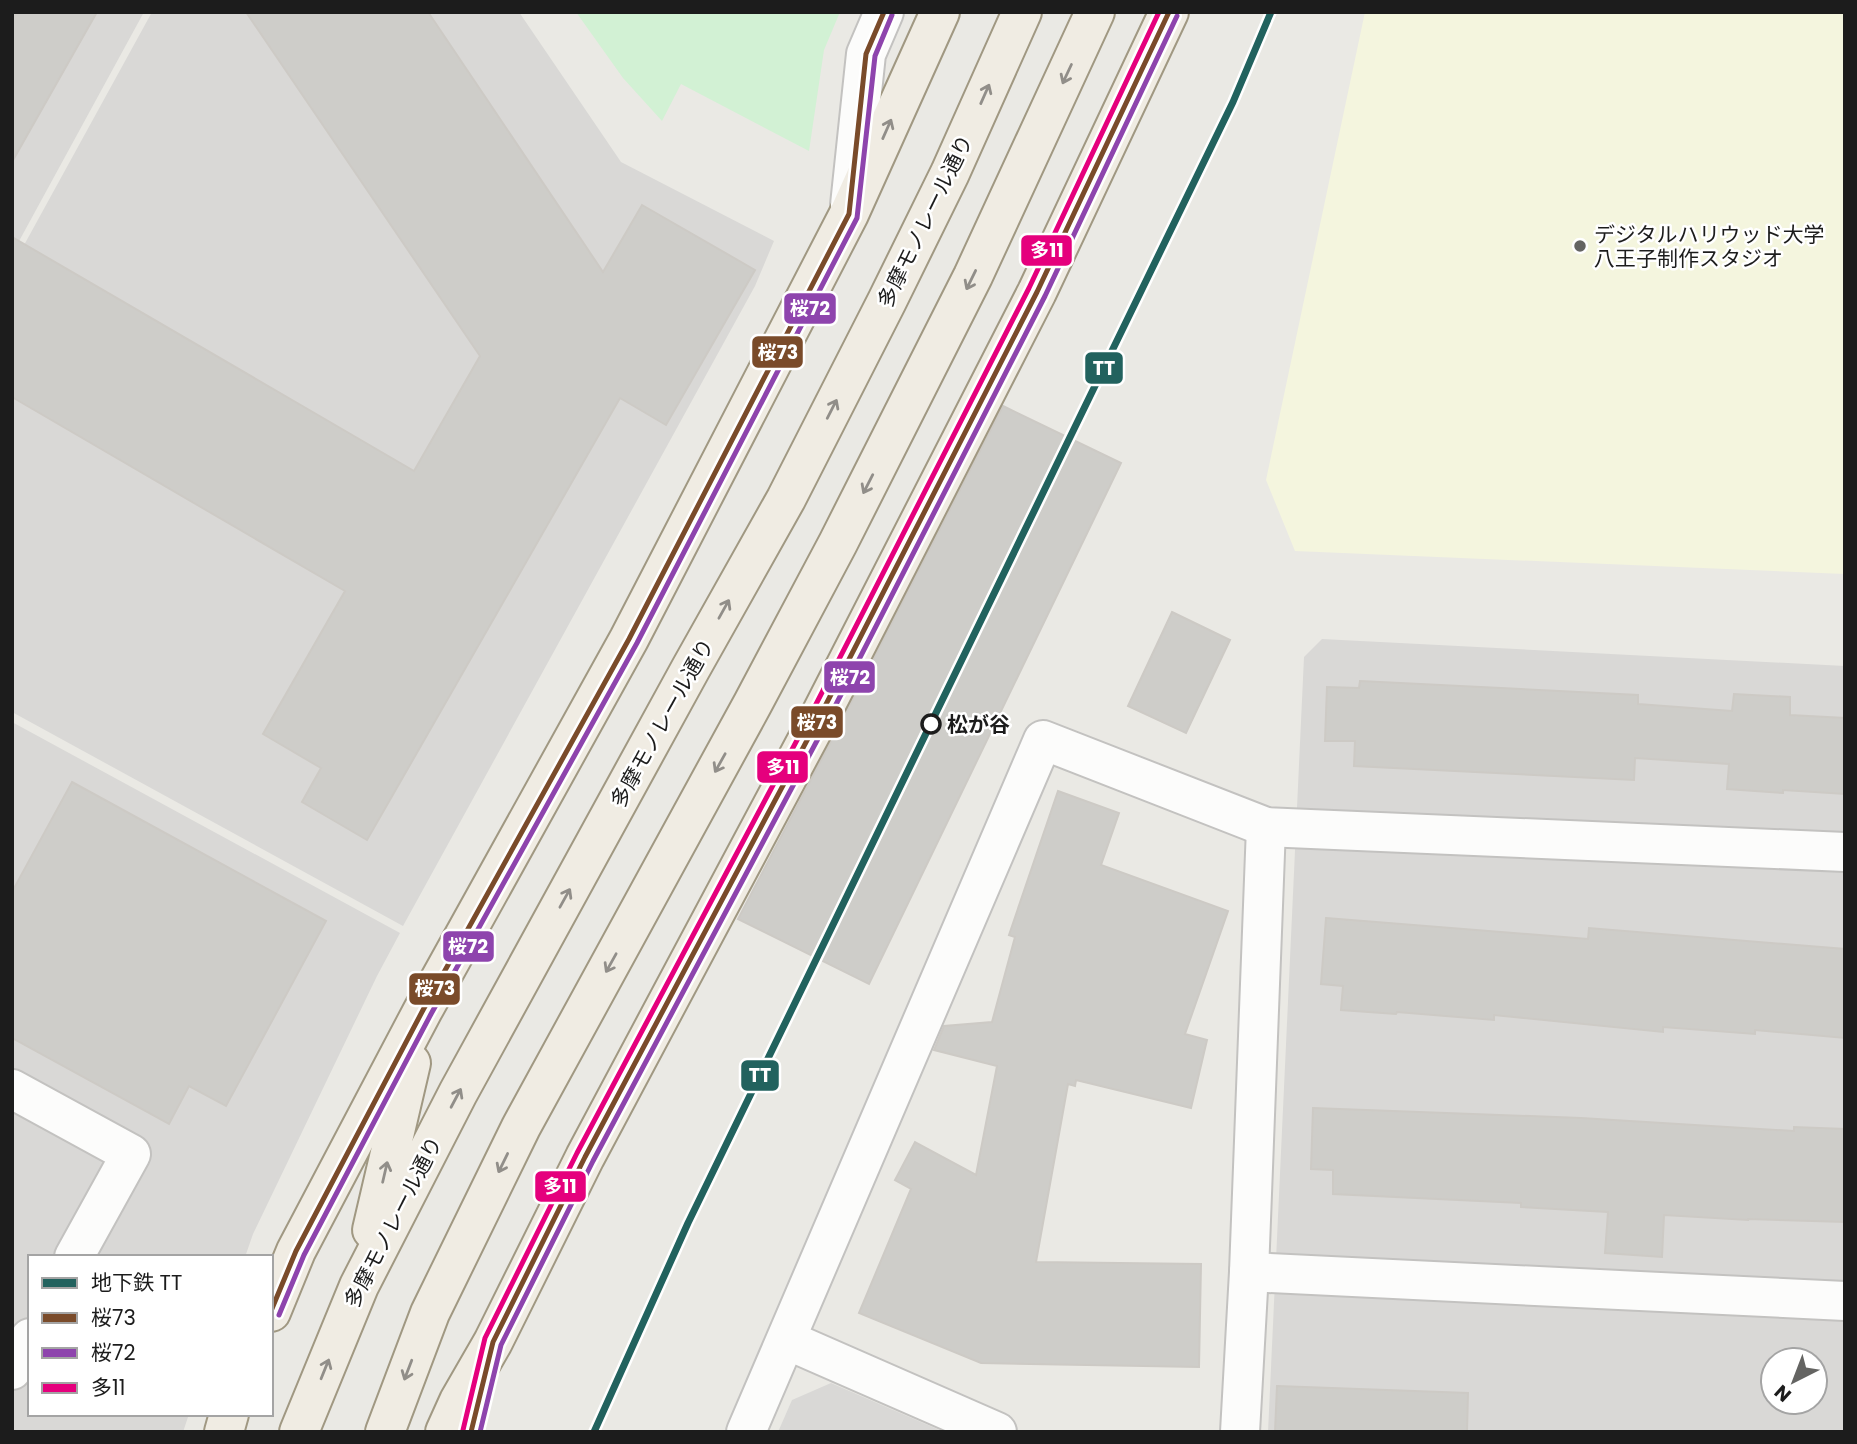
<svg xmlns="http://www.w3.org/2000/svg" width="1857" height="1444" font-family="Poppins,'Noto Sans JP',sans-serif">
<style>
.residential{fill:#d9d8d6;fill-rule:evenodd}
.education{fill:#f4f5de}
.park{fill:#d2f1d4}
.building{fill:#cecdc9;stroke:#cdcac5;stroke-width:2}
.lines{fill:none;stroke-linecap:round;stroke-linejoin:round}
.minor-casing{stroke:#c3c2c0;stroke-width:42}
.major-casing{stroke:#a09882;stroke-width:42}
.minor{stroke:#fcfcfb;stroke-width:38}
.major{stroke:#f0ece3;stroke-width:38}
.bus-1-casing{stroke:#fff;stroke-width:10}
.bus-2-casing{stroke:#fff;stroke-width:10}
.bus-3-casing{stroke:#fff;stroke-width:10}
.bus-1{stroke:#7a4b2a;stroke-width:5}
.bus-2{stroke:#8e44ad;stroke-width:5}
.bus-3{stroke:#e5007d;stroke-width:5}
.metro-1-casing{stroke:#fff;stroke-width:12}
.metro-1{stroke:#22625e;stroke-width:7}
.oneway{stroke:#918e89}
.poi-dot{fill:#646462;stroke:#fff;stroke-width:2.5}
.stop-dot{fill:#fff;stroke:#1c1c1c;stroke-width:3.5}
.labels{text-anchor:middle;dominant-baseline:central;stroke-width:5;stroke-linejoin:round;paint-order:stroke}
.street-label{font-size:21px;fill:#1c1c1c;stroke:#fff}
.poi-label{font-size:21px;fill:#1c1c1c;stroke:#fff;text-anchor:start}
.stop-label{font-size:21px;font-weight:bold;fill:#1c1c1c;stroke:#fff;text-anchor:start}
.line-badge{stroke:#fff;stroke-width:2.5}
.badge-label{font-size:19px;text-anchor:middle;font-weight:bold;fill:#fff}
</style>
<rect width="100%" height="100%" fill="#eae9e4"/>
<!-- residential -->
<g class="residential">
<polygon points="12,12 144,12 12,254"/>
<polygon points="152,12 519,12 621,162 774,241 755,286 403,926 12,712 12,267"/>
<path d="M1322 639 1845 666V1432H1268L1304 657ZM1773 1360H1815V1402H1773Z"/>
<polygon points="12,722 400,933 377,976 253,1234 245,1257 30,1257 30,1414 189,1414 183,1432 12,1432"/>
<polygon points="831,1383 944,1432 778,1432 792,1400"/>
</g>
<!-- education -->
<polygon class="education" points="1365,12 1845,12 1845,574 1295,551 1266,480"/>
<!-- park -->
<polygon class="park" points="576,12 840,12 824,50 809,151 681,84 662,121 623,78"/>
<!-- building -->
<g class="building">
<polygon points="12,12 97,12 12,162"/>
<polygon points="246,12 428,12 603,272 642,205 755,270 666,425 620,398 367,840 302,802 321,768 263,734 345,591 12,397 12,237 414,471 480,356"/>
<polygon points="1003,406 1121,463 869,984 738,919 839,726"/>
<polygon points="1172,612 1230,640 1186,733 1128,706"/>
<polygon points="1360,681 1638,695 1638,704 1732,711 1734,694 1790,697 1790,715 1845,718 1845,794 1783,790 1783,793 1727,789 1729,764 1635,758 1634,780 1354,766 1355,741 1325,741 1327,687 1359,688"/>
<polygon points="72,782 326,921 226,1106 189,1086 169,1124 12,1038 12,892"/>
<polygon points="1058,791 1119,813 1101,865 1228,911 1185,1034 1207,1040 1191,1108 1076,1080 1075,1086 1068,1084 1036,1262 1201,1264 1199,1367 981,1363 859,1313 911,1189 895,1180 915,1142 976,1175 997,1066 934,1050 944,1026 992,1022 1015,937 1009,935"/>
<polygon points="1326,918 1588,939 1589,928 1845,949 1845,1038 1755,1030 1755,1034 1663,1027 1663,1032 1494,1015 1494,1020 1397,1012 1396,1014 1341,1010 1343,986 1321,984"/>
<polygon points="1313,1108 1581,1118 1794,1131 1794,1127 1845,1129 1845,1222 1748,1219 1748,1220 1664,1215 1662,1257 1605,1253 1608,1212 1521,1207 1521,1203 1333,1194 1333,1170 1311,1169"/>
<polygon points="1277,1386 1468,1393 1467,1432 1275,1432"/>
</g>
<g class="lines">
<defs>
<g id="minor">
<polyline points="850,205 866,54 884,12"/>
<polyline points="12,1089 131,1154 74,1257"/>
<polyline points="1249,1272 1845,1301"/>
<polyline points="787,1340 997,1432"/>
<polyline points="12,1370 30,1338"/>
<polyline points="746,1432 1043,740 1266,827 1845,852"/>
<polyline points="1240,1432 1249,1272 1266,827"/>
</g>
<g id="major">
<polyline points="372,1230 411,1063"/>
<polyline points="271,1312 296,1251 423,1010 629,639 849,214 940,12"/>
<polyline points="224,1432 229,1414"/>
<polyline points="299,1432 359,1286 458,1093 691,668 786,499 887,301 950,173 1022,12"/>
<polyline points="385,1432 430,1313 521,1127 753,703 838,543 973,276 1095,12"/>
<polyline points="445,1432 459,1401 493,1342 585,1157 820,716 1037,292 1169,12"/>
</g>
</defs>
<!-- minor casing -->
<use href="#minor" class="minor-casing"/>
<!-- major casing -->
<use href="#major" class="major-casing"/>
<!-- minor -->
<use href="#minor" class="minor"/>
<!-- major -->
<use href="#major" class="major"/>
<defs>
<g id="bus-1">
<polyline points="271,1311 296,1251 423,1010 629,639 849,214 866,54 884,12"/>
<polyline points="471,1432 493,1342 585,1157 820,716 1037,292 1169,12"/>
</g>
<g id="bus-2">
<polyline points="279,1315 304,1255 431,1014 637,643 857,218 875,56 892,15"/>
<polyline points="480,1432 501,1345 593,1161 828,720 1045,296 1177,16"/>
</g>
<polyline id="bus-3" points="463,1430 485,1338 577,1153 812,712 1029,288 1159,12"/>
</defs>
<!-- bus-1 casing -->
<use href="#bus-1" class="bus-1-casing"/>
<!-- bus-2 casing -->
<use href="#bus-2" class="bus-2-casing"/>
<!-- bus-3 casing -->
<use href="#bus-3" class="bus-3-casing"/>
<!-- bus-1 -->
<use href="#bus-1" class="bus-1"/>
<!-- bus-2 -->
<use href="#bus-2" class="bus-2"/>
<!-- bus-3 -->
<use href="#bus-3" class="bus-3"/>
<defs>
<polyline id="metro-1" points="594,1432 688,1223 1233,102 1271,12"/>
</defs>
<!-- metro-1 casing -->
<use href="#metro-1" class="metro-1-casing"/>
<!-- metro-1 -->
<use href="#metro-1" class="metro-1"/>
</g>
<!-- one-way arrows -->
<defs><path id="oneway-shaft" d="M-6 0H5M1.5-3L5.5 0L1.5 3" fill="none" stroke-width="1.6" stroke-linecap="round" stroke-linejoin="round" transform="scale(1.75)"/></defs>
<g class="oneway">
<use href="#oneway-shaft" transform="translate(1067 74) rotate(115)"/>
<use href="#oneway-shaft" transform="translate(985 94) rotate(-66)"/>
<use href="#oneway-shaft" transform="translate(887 129) rotate(-66)"/>
<use href="#oneway-shaft" transform="translate(971 280) rotate(116)"/>
<use href="#oneway-shaft" transform="translate(832 409) rotate(-63)"/>
<use href="#oneway-shaft" transform="translate(868 484) rotate(117)"/>
<use href="#oneway-shaft" transform="translate(724 609) rotate(-61)"/>
<use href="#oneway-shaft" transform="translate(720 763) rotate(119)"/>
<use href="#oneway-shaft" transform="translate(565 898) rotate(-61)"/>
<use href="#oneway-shaft" transform="translate(611 963) rotate(119)"/>
<use href="#oneway-shaft" transform="translate(456 1098) rotate(-62)"/>
<use href="#oneway-shaft" transform="translate(503 1163) rotate(116)"/>
<use href="#oneway-shaft" transform="translate(385 1172) rotate(-77)"/>
<use href="#oneway-shaft" transform="translate(325 1369) rotate(-68)"/>
<use href="#oneway-shaft" transform="translate(408 1370) rotate(111)"/>
</g>
<!-- markers -->
<circle class="poi-dot" cx="1580" cy="246" r="7"/>
<circle class="stop-dot" cx="931" cy="724" r="9"/>
<g class="labels">
<!-- street labels -->
<g class="street-label">
<text transform="translate(925 221) rotate(-64)">多摩モノレール通り</text>
<text transform="translate(662 723) rotate(-61)">多摩モノレール通り</text>
<text transform="translate(393 1222) rotate(-63)">多摩モノレール通り</text>
</g>
<!-- poi labels -->
<g class="poi-label">
<text x="1594" y="234">デジタルハリウッド大学<tspan x="1594" dy="24">八王子制作スタジオ</tspan></text>
</g>
<!-- stop labels -->
<g class="stop-label">
<text x="947" y="724">松が谷</text>
</g>
</g>
<g class="line-badge">
<rect x="1020" y="234" width="53" height="33" rx="7" fill="#e5007d"/>
<rect x="783" y="292" width="54" height="33" rx="7" fill="#8e44ad"/>
<rect x="751" y="335" width="53" height="34" rx="7" fill="#7a4b2a"/>
<rect x="1084" y="351" width="40" height="34" rx="7" fill="#22625e"/>
<rect x="823" y="660" width="53" height="34" rx="7" fill="#8e44ad"/>
<rect x="790" y="705" width="54" height="34" rx="7" fill="#7a4b2a"/>
<rect x="756" y="750" width="53" height="34" rx="7" fill="#e5007d"/>
<rect x="442" y="930" width="53" height="33" rx="7" fill="#8e44ad"/>
<rect x="408" y="972" width="53" height="34" rx="7" fill="#7a4b2a"/>
<rect x="740" y="1059" width="40" height="33" rx="7" fill="#22625e"/>
<rect x="534" y="1170" width="53" height="33" rx="7" fill="#e5007d"/>
</g>
<g class="badge-label">
<text x="1047" y="257">多11</text>
<text x="810" y="315">桜72</text>
<text x="778" y="359">桜73</text>
<text x="1104" y="375">TT</text>
<text x="850" y="684">桜72</text>
<text x="817" y="729">桜73</text>
<text x="783" y="774">多11</text>
<text x="468" y="953">桜72</text>
<text x="435" y="995">桜73</text>
<text x="760" y="1082">TT</text>
<text x="560" y="1193">多11</text>
</g>
<!-- border -->
<rect width="1857" height="1444" fill="none" stroke="#1c1c1c" stroke-width="28"/>
<!-- legend -->
<rect x="28" y="1255" width="245" height="161" fill="#ffffff" stroke="#a4a4a4" stroke-width="2"/>
<rect x="42" y="1278" width="35" height="10" fill="#22625e" stroke="#a4a4a4" stroke-width="2"/>
<text x="91" y="1290" font-size="21" fill="#1c1c1c">地下鉄 TT</text>
<rect x="42" y="1313" width="35" height="10" fill="#7a4b2a" stroke="#a4a4a4" stroke-width="2"/>
<text x="91" y="1325" font-size="21" fill="#1c1c1c">桜73</text>
<rect x="42" y="1348" width="35" height="10" fill="#8e44ad" stroke="#a4a4a4" stroke-width="2"/>
<text x="91" y="1360" font-size="21" fill="#1c1c1c">桜72</text>
<rect x="42" y="1383" width="35" height="10" fill="#e5007d" stroke="#a4a4a4" stroke-width="2"/>
<text x="91" y="1395" font-size="21" fill="#1c1c1c">多11</text>
<!-- north arrow -->
<g transform="translate(1794 1381) rotate(222)"><circle r="33" fill="#ffffff" stroke="#a4a4a4" stroke-width="2"/>
<path d="M0-5L12 26L0 18L-12 26Z" fill="#646462"/>
<text y="-10" font-size="19" font-weight="bold" text-anchor="middle" fill="#1c1c1c">N</text>
</g>
</svg>
